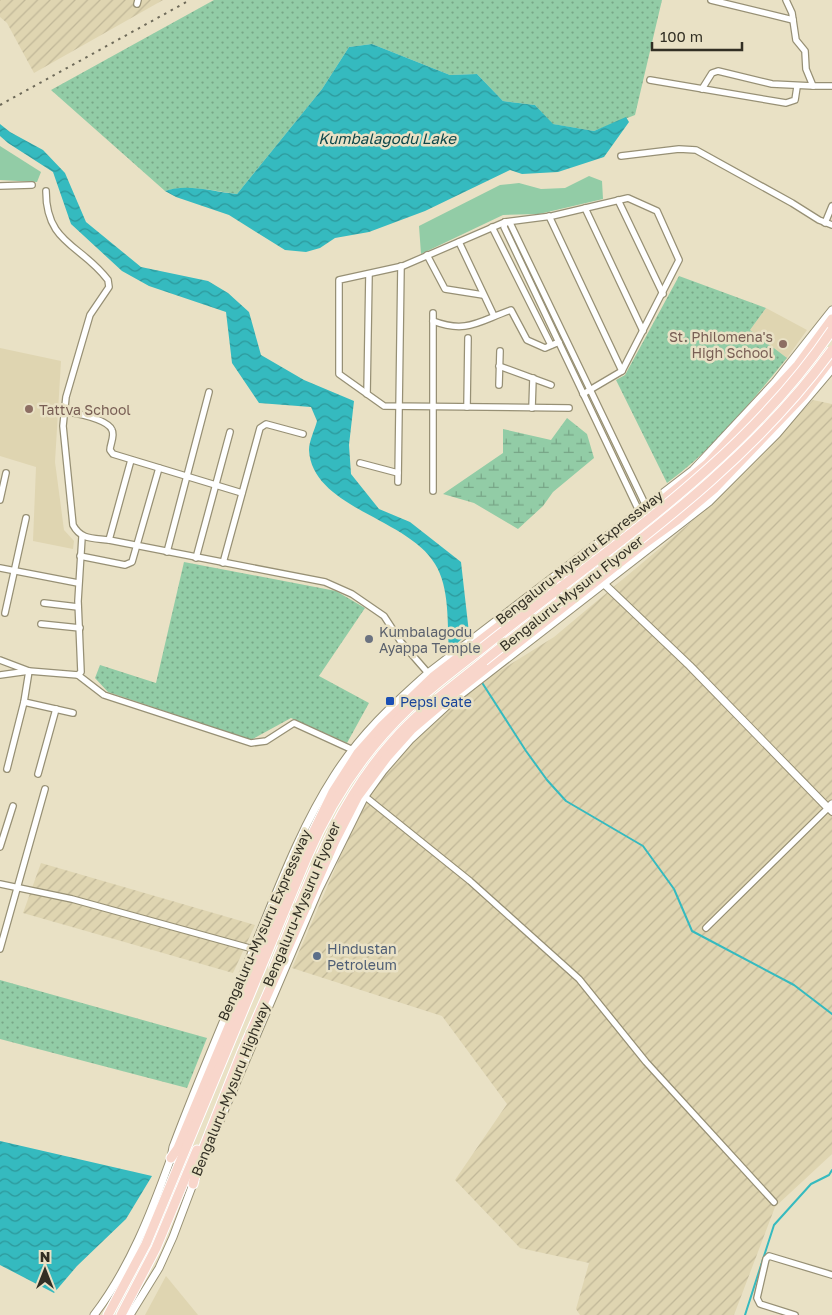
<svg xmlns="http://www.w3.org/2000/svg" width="832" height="1315" font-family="'Golos Text',sans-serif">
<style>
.industrial{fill:url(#industrial-furrows)}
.built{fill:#dfd5b1}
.grass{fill:url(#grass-dots)}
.wetland{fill:url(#wetland-marsh)}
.green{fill:#92cca6}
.water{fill:url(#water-waves)}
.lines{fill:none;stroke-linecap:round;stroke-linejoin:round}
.stream{stroke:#35babf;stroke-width:2}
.minor-casing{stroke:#979075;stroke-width:8}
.tertiary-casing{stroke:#979075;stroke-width:9}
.trunk-casing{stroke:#fff;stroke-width:11}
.minor{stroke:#fff;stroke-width:5.5}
.tertiary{stroke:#fff;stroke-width:7}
.trunk{stroke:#f8d6cb;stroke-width:9}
.rail{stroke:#6e6a59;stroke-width:2;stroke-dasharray:2.5 5;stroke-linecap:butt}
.trunk-bridge-casing{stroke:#fff;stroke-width:11;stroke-linecap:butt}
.trunk-bridge{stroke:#f8d6cb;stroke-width:9}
.education-dot{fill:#8d6e63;stroke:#e9e1c5;stroke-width:2}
.worship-dot{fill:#6b7280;stroke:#e9e1c5;stroke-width:2}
.transit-dot{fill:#1a4fb4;stroke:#e9e1c5;stroke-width:2}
.service-dot{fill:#5c6f8a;stroke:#e9e1c5;stroke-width:2}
.labels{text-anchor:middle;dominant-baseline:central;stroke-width:5;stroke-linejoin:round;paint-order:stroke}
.education-label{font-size:14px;fill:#785e54;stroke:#e9e1c5;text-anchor:end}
.street-label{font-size:14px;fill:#322f24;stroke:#e9e1c5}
.worship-label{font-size:14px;fill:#5b616d;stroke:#e9e1c5;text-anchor:start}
.transit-label{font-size:14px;fill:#164399;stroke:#e9e1c5;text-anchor:start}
.service-label{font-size:14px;fill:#4e5e75;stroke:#e9e1c5;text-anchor:start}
.water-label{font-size:15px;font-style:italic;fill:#0f484b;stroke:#e9e1c5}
</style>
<defs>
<pattern id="industrial-furrows" width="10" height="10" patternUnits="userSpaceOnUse" patternTransform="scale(1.25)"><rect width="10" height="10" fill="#dfd5b1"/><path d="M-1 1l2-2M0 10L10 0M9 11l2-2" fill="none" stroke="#c0b798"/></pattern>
<pattern id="grass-dots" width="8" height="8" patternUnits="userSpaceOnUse" patternTransform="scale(1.25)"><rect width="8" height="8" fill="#92cca6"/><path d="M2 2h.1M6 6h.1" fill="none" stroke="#78a687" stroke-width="1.8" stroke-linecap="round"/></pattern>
<pattern id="wetland-marsh" width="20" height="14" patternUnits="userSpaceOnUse" patternTransform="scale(1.25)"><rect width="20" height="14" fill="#92cca6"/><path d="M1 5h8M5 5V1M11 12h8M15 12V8" fill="none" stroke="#78a687"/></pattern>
<pattern id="water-waves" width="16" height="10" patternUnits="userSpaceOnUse" patternTransform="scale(1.25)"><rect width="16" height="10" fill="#35babf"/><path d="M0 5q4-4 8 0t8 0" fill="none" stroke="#2d989b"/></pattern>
</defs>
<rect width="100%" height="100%" fill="#e9e1c5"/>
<!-- industrial -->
<g class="industrial">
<polygon points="0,0 163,0 34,73 7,23 0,17"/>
<polygon points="813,400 832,404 832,1154 775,1207 734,1315 580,1315 576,1309 589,1263 520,1248 455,1180 507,1104 442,1016 292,968 367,795 408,747 453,705 493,675 554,637 703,512"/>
<polygon points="41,863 255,925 233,973 23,913"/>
</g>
<!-- built -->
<g class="built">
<polygon points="766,308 807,330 787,358 750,330"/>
<polygon points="0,348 61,361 55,462 64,530 74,541 73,549 33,541 36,467 0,456"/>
<polygon points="166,1276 198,1315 145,1315"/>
</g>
<!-- grass -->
<g class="grass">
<path d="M214 0H662L635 115 594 131 552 124 535 105 503 101 477 74 450 75 372 44 349 47 322 89 237 194C215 191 187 184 165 191L51 90Z"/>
<path d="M679 276 766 308 750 330 787 358C750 403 714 449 667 483L616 380 625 375Z"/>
<polygon points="184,562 336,591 365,608 319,676 369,703 347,743 291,718 251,740 108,692 95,678 100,665 156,683"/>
<polygon points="0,980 207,1038 187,1088 0,1039"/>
</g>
<!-- wetland -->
<polygon class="wetland" points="567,418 587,434 594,458 553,492 543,506 518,529 474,503 443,494 503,453 503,429 551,440"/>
<!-- green -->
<g class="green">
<polygon points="0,146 41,172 37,182 0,180"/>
<polygon points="589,176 602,181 603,199 539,214 503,215 421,254 419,226 500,185 519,183 541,189 565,188"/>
</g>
<!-- water -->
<g class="water">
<path d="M372 44 450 75 477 74 503 101 535 105 553 124 594 131 626 117 629 122 604 157 558 172 522 174 510 170 425 211 369 232 335 238 320 248 306 252 285 250 229 215 176 197 165 191C187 183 214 192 237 194L322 89 349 47Z"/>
<path d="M0 124 10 132 43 150 65 173 86 222 141 267 208 281 228 293 249 312 261 355 304 380 354 401 349 445 351 474 379 509 410 522 461 562 469 633 449 650C447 623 450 588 435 564 408 518 312 508 309 450 309 441 315 429 317 421L311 407 259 403 232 363 226 312 149 286 122 271 71 224 53 172 8 143 0 136Z"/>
<polygon points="0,1141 152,1176 126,1219 77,1266 54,1293 0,1265"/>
</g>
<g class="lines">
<!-- stream -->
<g class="stream">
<polyline points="481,681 526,751 547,780 566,801 643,846 674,889 692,931 794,985 832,1014"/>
<polyline points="745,1315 774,1225 811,1184 829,1175 832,1170"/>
</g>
<defs>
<g id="minor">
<polyline points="711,0 793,20"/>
<polyline points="137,4 138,0"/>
<polyline points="650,80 786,103 795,100 797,87"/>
<polyline points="813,86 832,86"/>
<polyline points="702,89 712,73 718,71 772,84 813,86 806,69 805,51 796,40 792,13 786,0"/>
<polyline points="621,156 679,149 696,150 792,203 819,220 832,225"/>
<polyline points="0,186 32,185"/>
<path d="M46 191C46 244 81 244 108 280L109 287 90 315 66 397 63 426 73 525C81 540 93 538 109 540L325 582 352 594 384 616 401 642 428 673"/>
<polyline points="618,200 663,294"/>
<polyline points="585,208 643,331"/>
<polyline points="549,216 622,371"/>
<polyline points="505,222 504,227 639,511"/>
<polyline points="505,222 510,223 646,506"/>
<polyline points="825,223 832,206"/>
<polyline points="492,227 551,345"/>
<polyline points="459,242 494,316"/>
<polyline points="427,255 445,289 483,295"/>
<path d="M433 321C467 334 479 321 511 310L527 340 545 348 559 342"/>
<polyline points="499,366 551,385"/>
<polyline points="499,385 500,351"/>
<polyline points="367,394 369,274"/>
<polyline points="467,407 468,338"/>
<polyline points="532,408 533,378"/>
<polyline points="569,408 384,406 339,374 339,280 403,266 505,222 552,216 628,198 657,211 679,260 622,371 583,394"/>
<path d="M64 411C75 413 108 419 112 430 115 436 110 444 110 450L113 454 242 493"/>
<polyline points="360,463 398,473"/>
<polyline points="398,482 401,266"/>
<polyline points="433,491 433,313"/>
<polyline points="0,500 6,473"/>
<polyline points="109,540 131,460"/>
<polyline points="167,552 209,392"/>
<polyline points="80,556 125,565 132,562 159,468"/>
<polyline points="196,558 230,432"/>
<polyline points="223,563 260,428 266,424 303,434"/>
<polyline points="0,568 78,583"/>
<polyline points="44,603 78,607"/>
<polyline points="5,613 26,518"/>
<polyline points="41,624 80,628"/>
<polyline points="0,660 29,671 24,702 7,769"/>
<polyline points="0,675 29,671 78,675 81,672 78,601 82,537"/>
<polyline points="78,675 104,695 251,743 266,741 294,723 353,750"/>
<polyline points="24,702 73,713"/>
<polyline points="38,774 56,709"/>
<polyline points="362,794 470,881 579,979 646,1062 774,1202"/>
<polyline points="0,847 13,806"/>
<polyline points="0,884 72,899 253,949"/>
<polyline points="706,928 828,808 832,812"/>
<polyline points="0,949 45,789"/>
<polyline points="795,1315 760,1304 757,1298 766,1259 769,1256 832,1275"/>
</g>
<g id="tertiary">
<polyline points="586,563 599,579 690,666 828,808 832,804"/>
<path d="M94 1315C130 1268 151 1213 171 1158L173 1147C198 1080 227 1014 254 947 278 889 300 829 334 776 359 736 393 704 428 673L693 470 775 382 832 310"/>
<polyline points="130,1315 159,1268 173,1237 193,1184 319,889 365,796 383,771 410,740 450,703 709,502 777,434 832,369"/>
</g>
<g id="trunk">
<path d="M274 967C307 889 334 807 392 742 419 711 452 687 484 661"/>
<polyline points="171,1158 178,1148 292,876 333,792 358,753 382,726 434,676 644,515 707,464 798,365 832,319"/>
<polyline points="193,1184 200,1157 242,1052 335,841 358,796 387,757 412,729 452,695 641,546 677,520 715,488 803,396 832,358"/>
<path d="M108 1315 146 1244 307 857C331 801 364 751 408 709 429 689 453 671 476 653"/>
<polyline points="121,1315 156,1248 197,1150"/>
</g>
</defs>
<!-- minor casing -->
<use href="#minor" class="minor-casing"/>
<!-- tertiary casing -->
<use href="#tertiary" class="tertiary-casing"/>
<!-- trunk casing -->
<use href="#trunk" class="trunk-casing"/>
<!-- minor -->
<use href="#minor" class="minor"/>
<!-- tertiary -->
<use href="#tertiary" class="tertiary"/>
<!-- trunk -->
<use href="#trunk" class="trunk"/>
<!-- rail -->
<polyline class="rail" points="0,105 190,0"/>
<defs>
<g id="trunk-bridge">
<path d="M476 653C600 553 741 465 832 330"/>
<path d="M484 661C605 563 739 478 832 350"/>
</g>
</defs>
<!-- trunk-bridge casing -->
<use href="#trunk-bridge" class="trunk-bridge-casing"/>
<!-- trunk-bridge -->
<use href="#trunk-bridge" class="trunk-bridge"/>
</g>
<!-- markers -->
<g class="education-dot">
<circle cx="783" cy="344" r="5"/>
<circle cx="29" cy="409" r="5"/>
</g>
<circle class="worship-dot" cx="369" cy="639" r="5"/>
<rect class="transit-dot" x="385" y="696" width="10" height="10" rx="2.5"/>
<circle class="service-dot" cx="317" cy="956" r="5"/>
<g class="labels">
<!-- education labels -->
<g class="education-label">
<text x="773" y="336">St. Philomena's<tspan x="773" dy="16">High School</tspan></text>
<text x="39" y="409" text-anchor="start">Tattva School</text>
</g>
<!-- street labels -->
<g class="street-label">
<text transform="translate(579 557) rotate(-38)">Bengaluru-Mysuru Expressway</text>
<text transform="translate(571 593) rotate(-38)">Bengaluru-Mysuru Flyover</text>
<text transform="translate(301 904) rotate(-67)">Bengaluru-Mysuru Flyover</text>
<text transform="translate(264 925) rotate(-66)">Bengaluru-Mysuru Expressway</text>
<text transform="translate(230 1089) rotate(-68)">Bengaluru-Mysuru Highway</text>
</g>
<!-- worship labels -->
<g class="worship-label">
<text x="379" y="631">Kumbalagodu<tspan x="379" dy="16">Ayappa Temple</tspan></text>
</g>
<!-- transit labels -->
<g class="transit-label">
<text x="400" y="701">Pepsi Gate</text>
</g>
<!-- service labels -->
<g class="service-label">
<text x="327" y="948">Hindustan<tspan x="327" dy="16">Petroleum</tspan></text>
</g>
<!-- water labels -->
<g class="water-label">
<text x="387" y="138">Kumbalagodu Lake</text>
</g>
</g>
<!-- north arrow -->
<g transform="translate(45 1270)" stroke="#e9e1c5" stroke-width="4" paint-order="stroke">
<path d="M0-4L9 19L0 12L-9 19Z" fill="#322f24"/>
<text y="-8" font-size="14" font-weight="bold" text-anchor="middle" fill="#322f24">N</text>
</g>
<!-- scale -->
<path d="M652 42v8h90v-8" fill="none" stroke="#322f24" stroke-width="2.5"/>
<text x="660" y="42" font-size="15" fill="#322f24" stroke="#e9e1c5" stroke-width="4" paint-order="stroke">100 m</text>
</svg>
